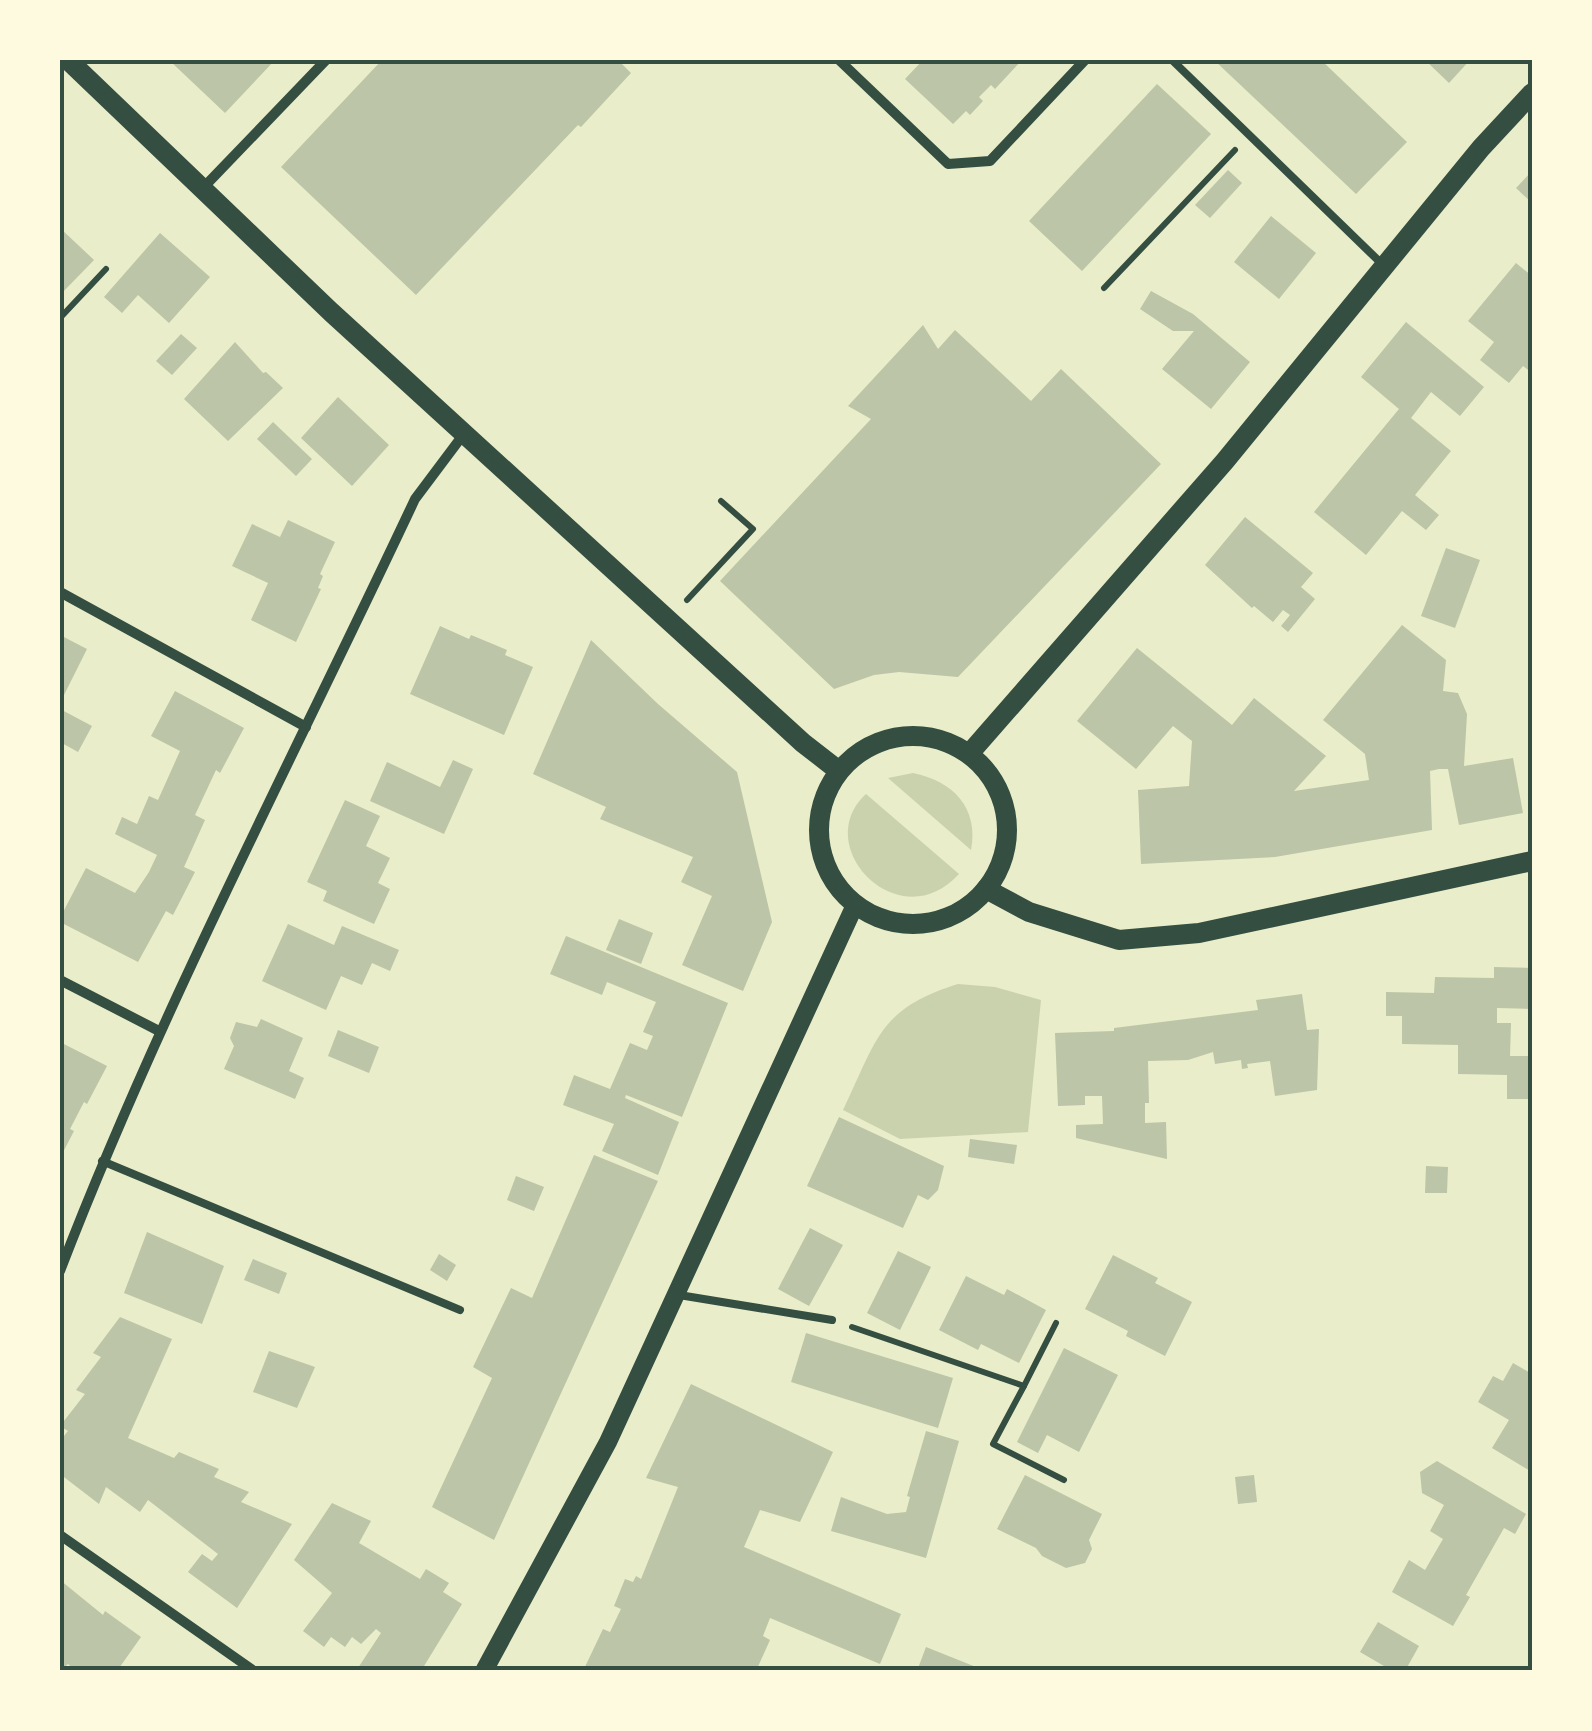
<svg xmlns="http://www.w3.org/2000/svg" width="1592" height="1731" font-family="Raleway,sans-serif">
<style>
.green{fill:#cad2ad}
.building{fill:#bcc5a7}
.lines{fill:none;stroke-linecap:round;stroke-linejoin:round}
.path{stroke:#344e41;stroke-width:6}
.service{stroke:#344e41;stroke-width:8}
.minor{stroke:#344e41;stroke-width:10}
.tertiary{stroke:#344e41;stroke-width:18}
.secondary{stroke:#344e41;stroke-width:20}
.neatline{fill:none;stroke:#344e41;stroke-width:4}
</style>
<rect width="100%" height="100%" fill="#e9edc9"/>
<!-- green -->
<g class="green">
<path d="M913 773C953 781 979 808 971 850L888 778Z"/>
<path d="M866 794 959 874C899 940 809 846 866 794Z"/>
<path d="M958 984 995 987 1041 1000 1028 1132 900 1139 843 1110C877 1040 878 1009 958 984Z"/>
</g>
<!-- building -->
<g class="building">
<polygon points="169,60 275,60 225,113"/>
<polygon points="382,60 618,60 631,73 581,127 578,125 416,295 281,167"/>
<polygon points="923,60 1022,60 995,89 991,85 979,97 983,101 970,115 966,111 953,124 905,79"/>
<polygon points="1214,60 1321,60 1407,142 1356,194"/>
<polygon points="1425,60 1470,60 1449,83"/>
<polygon points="1157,84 1211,134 1082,271 1029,221"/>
<polygon points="1228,170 1242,183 1210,218 1195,205"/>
<polygon points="1532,171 1532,203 1516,188"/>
<polygon points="1271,216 1316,253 1279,299 1234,262"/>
<polygon points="60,228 94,260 60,295"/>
<polygon points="160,233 210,277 169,323 138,295 122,313 104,297"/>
<polygon points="1516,263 1532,276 1532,373 1523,366 1509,383 1480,360 1494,342 1468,321"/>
<polygon points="1151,291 1193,314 1250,362 1211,409 1162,369 1194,331 1173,331 1140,309"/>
<polygon points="1406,322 1484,387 1460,416 1431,392 1411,418 1451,451 1415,495 1439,515 1426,530 1402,511 1366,555 1314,512 1399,409 1361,377"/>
<polygon points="923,325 938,349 955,330 1031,401 1061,369 1161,464 958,677 899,672 874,675 834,689 720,581 871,419 848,406"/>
<polygon points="181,334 197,348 172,375 156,361"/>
<polygon points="235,342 263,373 266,372 283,388 228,441 184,399"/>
<polygon points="338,397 389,445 352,486 301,438"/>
<polygon points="273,422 312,459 296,476 257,439"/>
<polygon points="1245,517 1313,573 1301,587 1315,599 1288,632 1281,626 1290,615 1283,610 1273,622 1254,606 1252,608 1205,565"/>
<polygon points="288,520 335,542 320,574 323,576 318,588 321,589 296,642 251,620 268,583 232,566 252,524 280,537"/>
<polygon points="1446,548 1480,560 1455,628 1421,616"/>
<polygon points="1402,625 1446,660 1443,691 1458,693 1467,714 1464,766 1513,758 1523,813 1459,825 1448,769 1439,769 1430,771 1432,830 1275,857 1141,864 1138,790 1189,786 1192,741 1173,726 1136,769 1077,721 1137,648 1232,725 1254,698 1326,756 1294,791 1369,780 1365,754 1323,720"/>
<polygon points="440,626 469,639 471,635 488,642 507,650 505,655 533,667 504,735 410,694"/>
<polygon points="60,635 87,649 60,703"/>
<polygon points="591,640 658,704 737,772 772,922 743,991 682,965 712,896 681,882 693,857 600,819 606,807 533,774"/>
<polygon points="175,691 244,728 220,773 216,770 195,815 205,820 184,867 195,872 173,915 166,911 138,962 60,922 60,918 86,868 135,893 149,872 157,855 115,834 122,817 137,824 149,796 158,800 180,751 151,736"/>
<polygon points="60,709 92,726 78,752 60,742"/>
<polygon points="453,760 473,769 444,834 370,801 387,762 440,787"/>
<polygon points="345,800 380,816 366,846 390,858 378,883 390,889 374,924 323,901 327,891 307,882"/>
<polygon points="619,919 653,933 641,964 606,950"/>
<polygon points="288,924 334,945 342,926 399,950 390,971 372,963 362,985 341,976 326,1010 262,981"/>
<polygon points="566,936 728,1003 682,1117 626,1095 625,1098 679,1122 658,1175 602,1151 614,1124 563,1105 574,1075 610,1089 630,1043 647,1050 653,1036 643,1032 656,1002 607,982 602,995 550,974"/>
<polygon points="1494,967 1532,968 1532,1009 1497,1008 1497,1023 1511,1023 1510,1056 1532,1056 1532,1099 1507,1099 1507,1075 1458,1074 1458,1045 1402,1044 1402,1016 1386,1016 1386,992 1434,993 1435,977 1494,978"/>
<polygon points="1302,994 1307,1030 1319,1029 1317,1090 1275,1096 1270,1061 1247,1064 1248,1068 1242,1069 1241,1060 1215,1064 1213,1052 1188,1060 1148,1061 1149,1103 1145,1103 1145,1123 1166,1122 1167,1159 1076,1138 1076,1125 1103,1124 1102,1096 1085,1096 1085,1105 1058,1106 1055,1033 1114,1031 1114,1028 1258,1010 1256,1000"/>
<polygon points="261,1019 303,1038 289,1071 304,1078 295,1099 224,1069 234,1046 230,1038 236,1022 257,1027"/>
<polygon points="338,1030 379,1047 369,1073 328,1056"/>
<polygon points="60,1042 107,1066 87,1104 84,1102 70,1129 74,1131 60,1158"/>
<polygon points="839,1117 944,1166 938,1190 928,1200 918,1195 903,1228 807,1186"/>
<polygon points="970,1139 1017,1145 1014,1164 968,1157"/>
<polygon points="594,1155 658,1181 494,1540 432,1507 492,1378 473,1367 511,1288 532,1298"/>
<polygon points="1426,1166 1448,1167 1447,1193 1425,1193"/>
<polygon points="516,1176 544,1187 534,1211 507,1200"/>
<polygon points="810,1228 843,1245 809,1306 778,1289"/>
<polygon points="147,1232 224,1266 202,1324 124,1293"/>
<polygon points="898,1251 931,1267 900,1330 867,1313"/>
<polygon points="439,1254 456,1265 447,1281 430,1270"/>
<polygon points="1113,1255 1158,1278 1155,1283 1192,1302 1165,1356 1126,1336 1128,1331 1085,1309"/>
<polygon points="253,1259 287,1273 279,1294 244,1280"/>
<polygon points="966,1276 1004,1295 1007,1289 1046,1310 1019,1363 981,1344 978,1350 939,1330"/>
<polygon points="120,1317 172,1339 128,1438 174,1458 179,1452 219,1469 214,1477 249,1492 241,1502 292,1524 237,1608 188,1572 202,1554 212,1561 218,1554 148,1500 140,1512 106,1487 99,1504 60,1474 60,1441 68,1431 60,1426 85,1394 76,1390 101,1357 93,1353"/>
<polygon points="806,1333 953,1378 938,1428 791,1382"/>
<polygon points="1064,1348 1118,1375 1079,1452 1047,1435 1038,1453 1017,1442"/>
<polygon points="269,1351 315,1367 297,1408 253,1392"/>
<polygon points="1513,1363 1532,1374 1532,1472 1492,1448 1509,1420 1478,1402 1493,1376 1503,1381"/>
<polygon points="691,1384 833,1452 800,1522 760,1510 744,1547 901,1614 880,1664 770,1618 763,1636 770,1640 756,1671 583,1671 603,1629 610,1632 621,1609 614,1606 625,1579 633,1582 636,1576 641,1579 678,1487 646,1478"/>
<polygon points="926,1431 959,1441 926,1558 831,1531 841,1497 887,1514 906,1512 910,1497 907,1496"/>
<polygon points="1437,1461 1526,1514 1515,1534 1504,1528 1466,1595 1470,1597 1453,1626 1392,1592 1409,1560 1425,1570 1443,1539 1430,1531 1444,1505 1422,1493 1420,1472"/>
<polygon points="1025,1475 1102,1514 1089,1540 1092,1549 1085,1563 1066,1568 1042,1556 1036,1548 997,1529"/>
<polygon points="1254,1475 1257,1502 1238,1504 1235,1477"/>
<polygon points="332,1503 371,1521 359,1543 420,1579 426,1569 449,1583 443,1592 462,1604 421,1671 356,1671 381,1633 376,1629 361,1644 352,1637 345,1647 331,1637 324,1647 303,1631 332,1593 294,1560"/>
<polygon points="60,1580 103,1615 105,1611 141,1637 117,1671 76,1671 68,1664 60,1671"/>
<polygon points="1378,1622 1419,1646 1405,1671 1381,1671 1384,1666 1360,1652"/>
<polygon points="926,1647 986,1671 917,1671"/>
</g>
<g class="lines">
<!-- path -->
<g class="path">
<polyline points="1104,288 1235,150"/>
<polyline points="60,318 106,269"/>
<polyline points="687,600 753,529 721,501"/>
<polyline points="852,1327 1024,1386 1056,1323"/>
<polyline points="1024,1386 993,1444 1064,1480"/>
</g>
<!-- service -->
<g class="service">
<polyline points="1172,60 1384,266"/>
<polyline points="102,1161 460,1310"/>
<polyline points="679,1295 832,1320"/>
</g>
<!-- minor -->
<g class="minor">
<polyline points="839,60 948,164 990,161 1085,60"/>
<polyline points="203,188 326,60"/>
<polyline points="60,592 306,727"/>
<polyline points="60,980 159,1031"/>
<path d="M60 1271C162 1006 295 755 415 499L463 435"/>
<polyline points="60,1535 254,1671"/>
</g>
<!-- tertiary -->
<polyline class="tertiary" points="484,1671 608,1442 855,905"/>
<!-- secondary -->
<g class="secondary">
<polyline points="68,60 331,312 803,743 839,771"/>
<circle cx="913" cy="830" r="94"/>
<polyline points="969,754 1225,461 1481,148 1532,93"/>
<polyline points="986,889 1029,912 1119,940 1199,933 1532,861"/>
</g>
</g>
<!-- border -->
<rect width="1592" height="1731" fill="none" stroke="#fefae0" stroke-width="125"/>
<rect x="62" y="62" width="1468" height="1606" class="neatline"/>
</svg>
